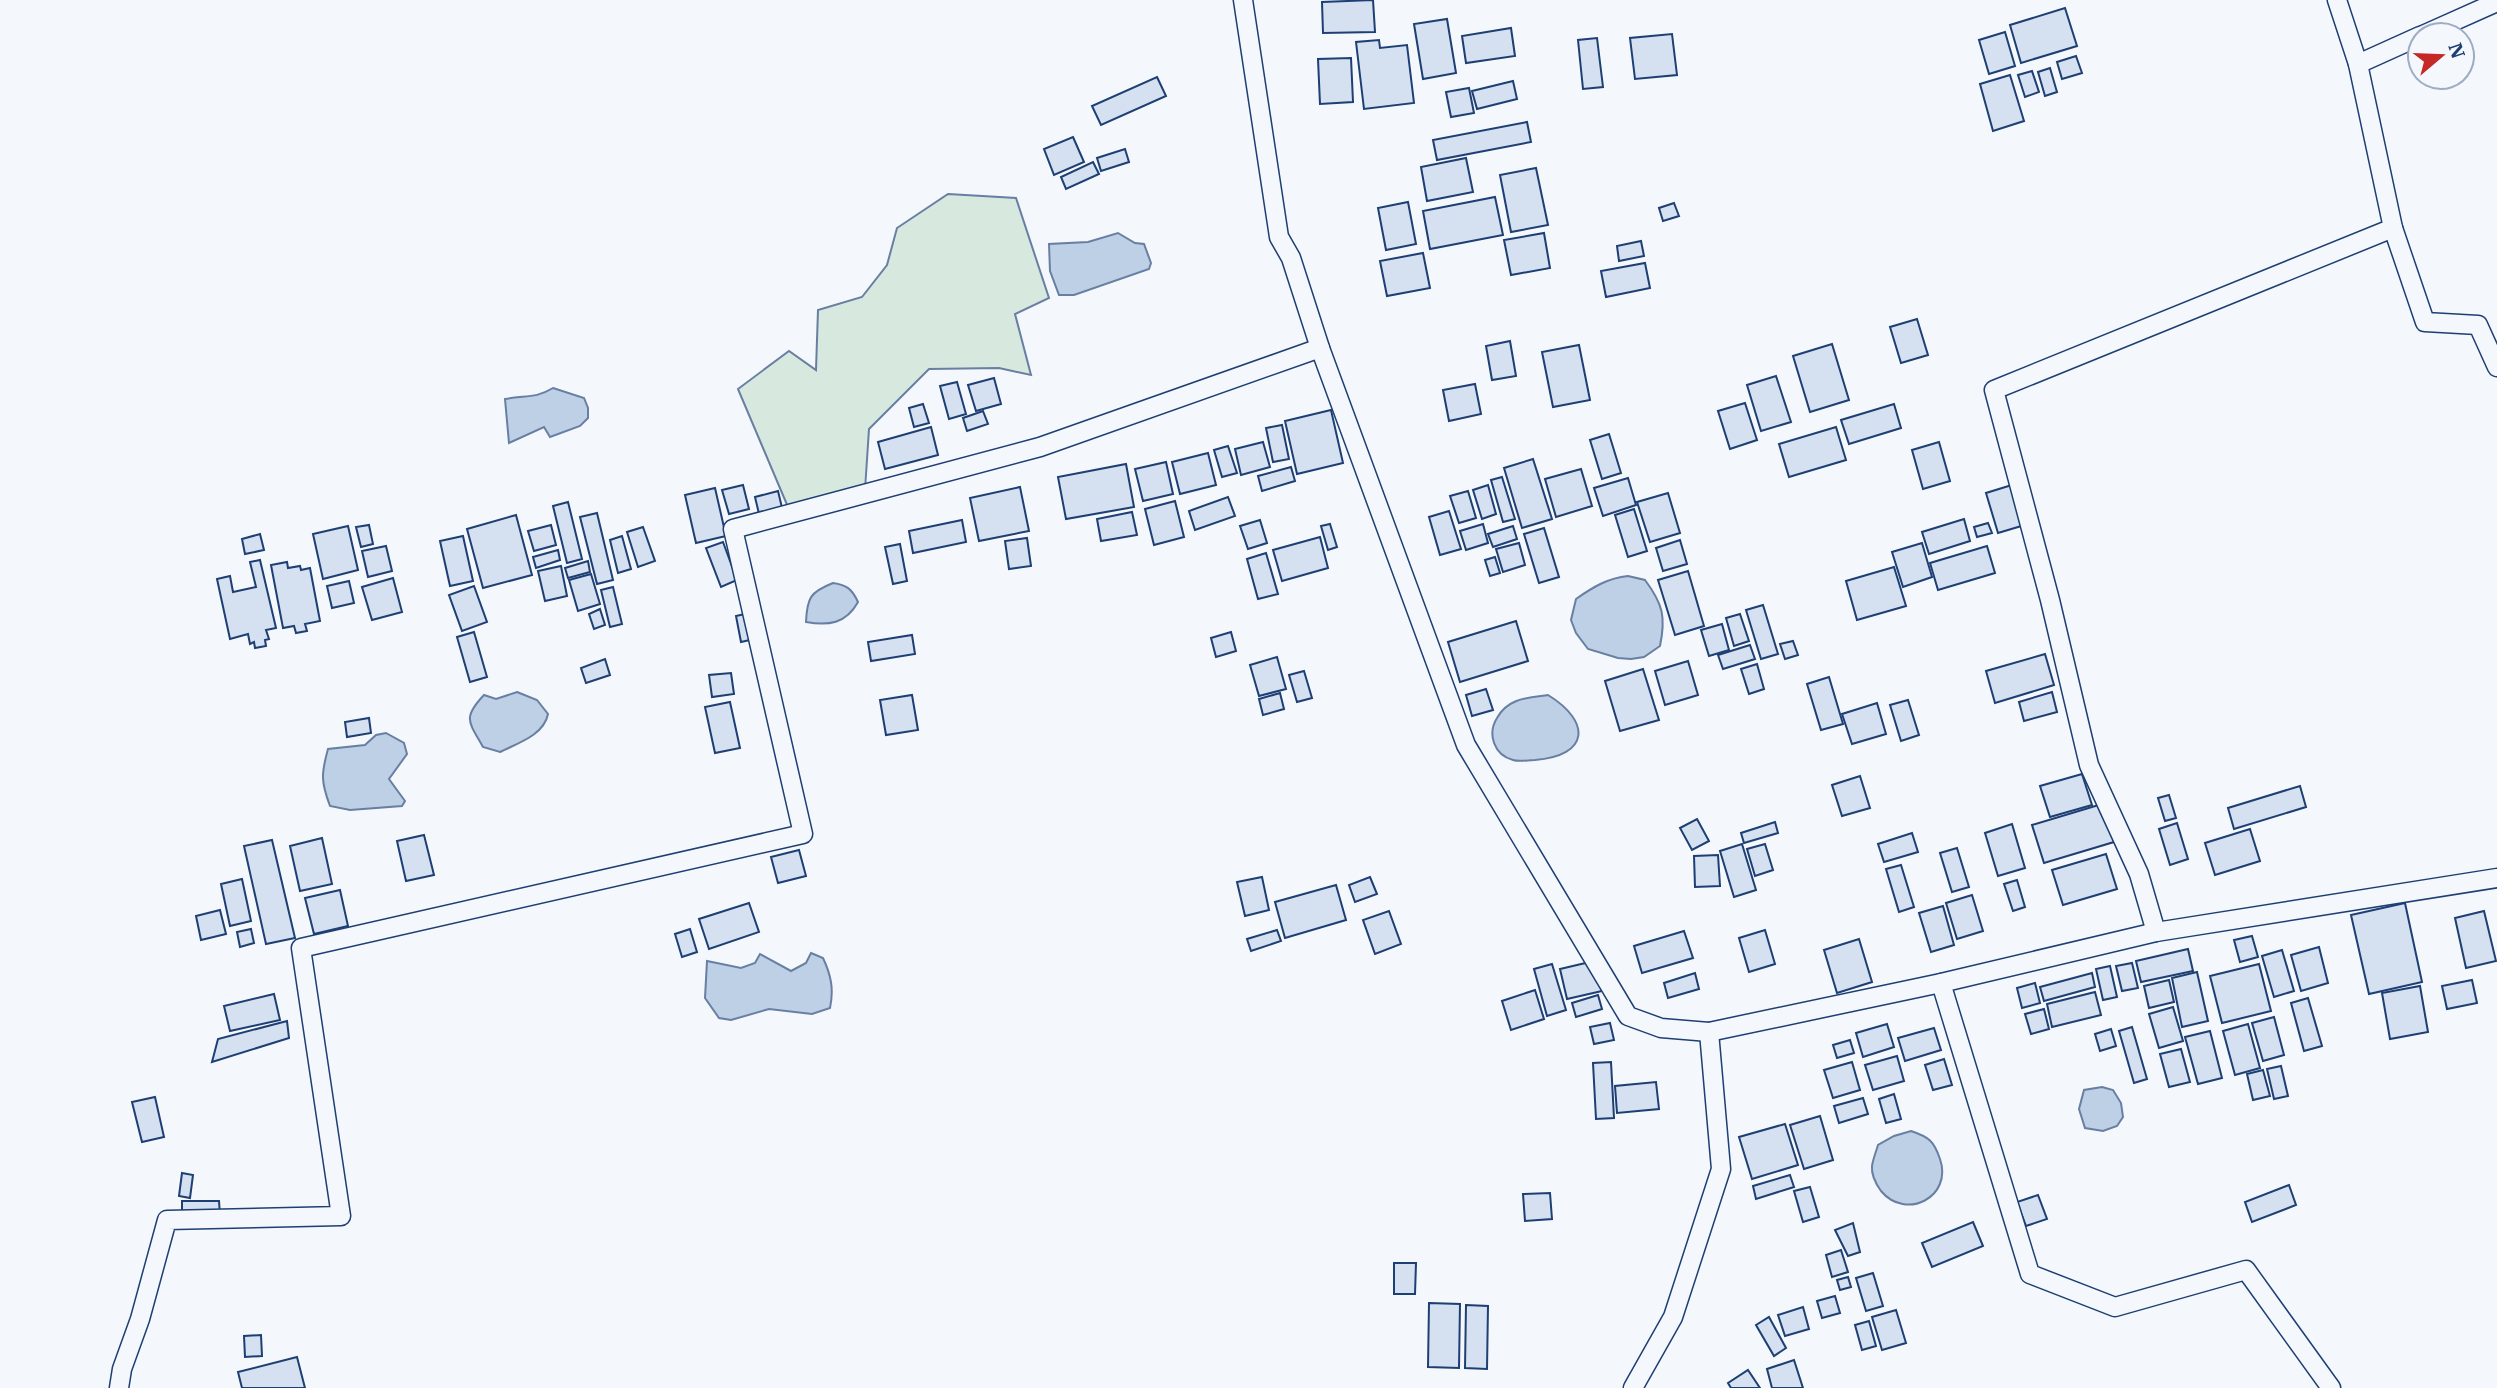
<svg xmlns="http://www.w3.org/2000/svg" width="2497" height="1388" font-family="'IBM Plex Serif',serif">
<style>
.green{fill:#d7e8df;stroke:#687fa3;stroke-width:2}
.water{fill:#bed0e5;stroke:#687fa3;stroke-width:2}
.building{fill:#d5e0f0;stroke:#1d3f73;stroke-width:2}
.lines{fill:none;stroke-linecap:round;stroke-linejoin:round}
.minor-casing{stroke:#1d3f73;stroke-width:21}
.minor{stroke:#f4f7fb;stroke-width:18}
</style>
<rect width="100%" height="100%" fill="#f4f7fb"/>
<!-- green -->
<polygon class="green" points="948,194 1016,198 1049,298 1015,314 1031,375 999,368 929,369 869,429 865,490 788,507 738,389 789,351 816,370 818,310 862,297 887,265 897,228"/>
<!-- water -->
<g class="water">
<polygon points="1118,233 1135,243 1144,244 1151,263 1149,269 1074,295 1059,295 1050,271 1049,244 1088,242"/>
<path d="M553 388 584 398 588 408V418L580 426 550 437 544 427 509 443 505 399C525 395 535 399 553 388Z"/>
<path d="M1628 576 1645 580C1663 604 1666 617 1660 646L1644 657 1631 659 1618 658 1588 649 1576 633 1571 620 1576 599C1593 587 1608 578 1628 576Z"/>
<path d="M833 583C847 585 852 589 858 602 846 624 828 626 806 622 807 598 810 592 833 583Z"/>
<path d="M517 692 537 700 548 714C544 735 518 743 500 752L483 747C469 722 462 718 484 695L496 699Z"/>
<path d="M1548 695C1592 722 1589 756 1535 760 1528 760 1519 762 1513 760 1494 755 1487 734 1497 718 1508 698 1527 698 1548 695Z"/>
<path d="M386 733 404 743 407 754 389 779 405 801 402 806 350 810 330 806C321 782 321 774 328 749L365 745 376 735Z"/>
<path d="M811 953 823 958C831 975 834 989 830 1008L812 1014 769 1009 731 1020 719 1018 705 998 707 961 741 968 755 963 760 954 791 971 806 963Z"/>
<polygon points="2102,1087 2113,1090 2121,1103 2123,1117 2117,1126 2103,1131 2085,1128 2079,1109 2084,1090"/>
<path d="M1911 1131C1929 1137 1934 1141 1940 1159 1953 1197 1906 1221 1881 1191 1876 1184 1871 1176 1872 1166 1873 1159 1876 1152 1878 1145L1894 1136Z"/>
</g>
<!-- building -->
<g class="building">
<polygon points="1373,0 1375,32 1323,33 1322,2"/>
<polygon points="2065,8 2077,46 2021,63 2010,25"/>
<polygon points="1447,19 1456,73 1423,79 1414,24"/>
<polygon points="1511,28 1515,56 1466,63 1462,36"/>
<polygon points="2005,32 2015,66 1989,74 1979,40"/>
<polygon points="1672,34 1677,75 1635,79 1630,38"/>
<polygon points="1597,38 1603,87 1583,89 1578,40"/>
<polygon points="1379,40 1380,48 1407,45 1414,103 1364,109 1356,42"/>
<polygon points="2076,56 2082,73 2062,79 2057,62"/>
<polygon points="1351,58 1353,102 1320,104 1318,59"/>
<polygon points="2050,68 2057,92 2045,96 2038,72"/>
<polygon points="2032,71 2039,92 2025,97 2018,75"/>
<polygon points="2010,75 2024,121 1993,131 1980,84"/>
<polygon points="1157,77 1166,96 1101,125 1092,106"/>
<polygon points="1513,81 1517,99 1477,109 1472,91"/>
<polygon points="1469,88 1474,113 1451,117 1446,92"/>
<polygon points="1527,122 1531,142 1437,160 1433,140"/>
<polygon points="1073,137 1084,162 1054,175 1044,149"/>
<polygon points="1125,149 1129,162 1101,171 1097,158"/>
<polygon points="1466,158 1473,192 1427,201 1421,167"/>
<polygon points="1093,162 1099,174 1066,189 1061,177"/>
<polygon points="1536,168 1548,225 1511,232 1500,175"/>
<polygon points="1495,197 1503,235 1430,249 1423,211"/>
<polygon points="1408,202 1416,244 1386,250 1378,208"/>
<polygon points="1674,203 1679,216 1663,221 1659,208"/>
<polygon points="1544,233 1550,268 1511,275 1504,240"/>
<polygon points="1641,241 1644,256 1619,261 1617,246"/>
<polygon points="1423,253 1430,288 1387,296 1380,261"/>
<polygon points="1645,263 1650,288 1606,297 1601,271"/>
<polygon points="1917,319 1928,355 1901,363 1890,327"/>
<polygon points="1510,341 1516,376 1492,380 1486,346"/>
<polygon points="1832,344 1849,400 1810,412 1793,356"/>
<polygon points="1579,345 1590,400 1553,407 1542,352"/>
<polygon points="1776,376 1791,422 1761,431 1747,385"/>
<polygon points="994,378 1001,404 976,411 968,385"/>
<polygon points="957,382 966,414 949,419 940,386"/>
<polygon points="1475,384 1481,414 1449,421 1443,390"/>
<polygon points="1745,403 1757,440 1730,449 1718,411"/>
<polygon points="923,404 929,423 914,427 909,408"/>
<polygon points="1894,404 1901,428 1849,444 1841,420"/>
<polygon points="1331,410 1343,463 1297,474 1285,421"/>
<polygon points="983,411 988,424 967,431 963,418"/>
<polygon points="1282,425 1289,459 1273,462 1266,428"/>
<polygon points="931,427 938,455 885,469 878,442"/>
<polygon points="1836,427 1846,460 1789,477 1779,444"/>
<polygon points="1609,434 1621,473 1602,479 1590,440"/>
<polygon points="1263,442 1270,467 1241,475 1235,449"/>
<polygon points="1939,442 1950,481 1923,489 1912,450"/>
<polygon points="1228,446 1237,473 1222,477 1214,450"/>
<polygon points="1208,453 1216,485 1180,494 1172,462"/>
<polygon points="1533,459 1552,519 1522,528 1504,468"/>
<polygon points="1166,462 1173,494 1143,501 1135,469"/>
<polygon points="1126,464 1134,507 1066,519 1058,477"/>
<polygon points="1291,467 1295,481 1262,491 1258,476"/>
<polygon points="1581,469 1592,506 1556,517 1545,479"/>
<polygon points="1502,477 1515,519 1503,522 1491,480"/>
<polygon points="1628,478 1636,505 1603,516 1594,488"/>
<polygon points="2015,484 2028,524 1998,533 1986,493"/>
<polygon points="743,485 749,509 729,514 722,490"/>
<polygon points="1488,485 1496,514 1482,519 1473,490"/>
<polygon points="1020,487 1029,531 979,541 970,498"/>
<polygon points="715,488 726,536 696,543 685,495"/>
<polygon points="778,491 783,512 760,518 755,497"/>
<polygon points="1468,491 1476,518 1459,523 1450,496"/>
<polygon points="1668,493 1680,533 1650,542 1637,502"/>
<polygon points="1228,497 1235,516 1195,530 1189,511"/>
<polygon points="1175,501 1184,537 1154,545 1145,509"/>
<polygon points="568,502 582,559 567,563 553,506"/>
<polygon points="1634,509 1647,551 1628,557 1615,515"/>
<polygon points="1449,511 1461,549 1440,555 1429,517"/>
<polygon points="1132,512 1137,535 1101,541 1097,519"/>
<polygon points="597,513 613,580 597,584 580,517"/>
<polygon points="516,515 532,575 483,588 467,529"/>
<polygon points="1964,519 1970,541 1929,554 1922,532"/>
<polygon points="962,520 966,542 913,553 909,531"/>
<polygon points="1260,520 1267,543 1248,549 1240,526"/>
<polygon points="1988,523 1992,533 1977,537 1974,527"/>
<polygon points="1330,524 1337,547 1328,550 1321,526"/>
<polygon points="1483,524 1488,543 1466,550 1460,531"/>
<polygon points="369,525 373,544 361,547 356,527"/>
<polygon points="551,525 556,545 534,551 528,531"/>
<polygon points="348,526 358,570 323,579 313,534"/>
<polygon points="1513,526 1517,539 1493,547 1488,534"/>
<polygon points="643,527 655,561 638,567 627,532"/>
<polygon points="1544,528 1559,577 1539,583 1524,534"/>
<polygon points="260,534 264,550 245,554 242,539"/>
<polygon points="463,536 473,581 450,586 440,541"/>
<polygon points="622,536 631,569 618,573 610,540"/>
<polygon points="1320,537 1328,568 1282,581 1273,550"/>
<polygon points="1027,538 1031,566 1009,569 1005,541"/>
<polygon points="1680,540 1687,564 1663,571 1656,548"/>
<polygon points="723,542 737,580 721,587 706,548"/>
<polygon points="1519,543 1525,565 1503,572 1496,549"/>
<polygon points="1922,543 1932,577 1903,587 1892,552"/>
<polygon points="900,544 907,581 893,584 885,547"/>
<polygon points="386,546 392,571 368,577 362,551"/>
<polygon points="1987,546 1995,573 1938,590 1930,563"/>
<polygon points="558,550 560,560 536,568 533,557"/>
<polygon points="1266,553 1278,594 1258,599 1247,559"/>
<polygon points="1495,557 1500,573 1490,576 1485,560"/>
<polygon points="260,560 276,628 266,630 269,639 265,640 266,646 255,648 254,642 250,644 248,634 230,639 217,579 230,576 233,592 256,587 250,562"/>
<polygon points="588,561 590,572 568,578 565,568"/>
<polygon points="287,562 288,568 300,566 301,570 310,568 320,621 305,624 307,631 296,633 294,626 283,628 271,565"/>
<polygon points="561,566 567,596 545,601 538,571"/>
<polygon points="1894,567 1906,606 1857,620 1846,581"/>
<polygon points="1688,571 1704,626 1675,635 1658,580"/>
<polygon points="591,574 600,604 578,611 569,580"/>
<polygon points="393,578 402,612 372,620 362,587"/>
<polygon points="349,581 354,603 332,608 327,586"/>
<polygon points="474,586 487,622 462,631 449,595"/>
<polygon points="613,587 622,624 610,627 601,590"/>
<polygon points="1763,605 1778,654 1761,659 1746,610"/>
<polygon points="600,609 605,625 594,629 589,614"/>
<polygon points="745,614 750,640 741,642 736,616"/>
<polygon points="1740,614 1749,641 1734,646 1726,618"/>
<polygon points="1516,621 1528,661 1460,682 1448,642"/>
<polygon points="1722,624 1729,650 1709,656 1701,630"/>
<polygon points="474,632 487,677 470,682 457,637"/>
<polygon points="1231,632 1236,651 1216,657 1211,638"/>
<polygon points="912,635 915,654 871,661 868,642"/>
<polygon points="1793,641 1798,655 1785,659 1780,644"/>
<polygon points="1750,645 1755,659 1723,669 1718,655"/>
<polygon points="2045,654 2054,685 1995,703 1986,671"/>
<polygon points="1277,657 1286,689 1259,696 1250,665"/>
<polygon points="605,659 610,675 586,683 581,668"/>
<polygon points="1688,661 1698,695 1665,705 1655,671"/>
<polygon points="1757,664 1764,689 1749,694 1741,669"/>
<polygon points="1643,669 1659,720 1620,731 1605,681"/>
<polygon points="1304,671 1312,698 1297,702 1289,675"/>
<polygon points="731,673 734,694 712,697 709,675"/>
<polygon points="1829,677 1843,724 1821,730 1807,684"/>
<polygon points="1486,689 1493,710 1472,716 1466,695"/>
<polygon points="2052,692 2057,712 2024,721 2019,702"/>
<polygon points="1280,693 1284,709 1263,715 1259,699"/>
<polygon points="912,695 918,730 886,735 880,700"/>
<polygon points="1908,700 1919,735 1901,741 1890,705"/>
<polygon points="730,702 740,748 715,753 705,707"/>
<polygon points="1877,703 1886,734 1852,744 1842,714"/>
<polygon points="369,718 371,733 347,737 345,722"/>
<polygon points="2082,774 2092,805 2050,817 2040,786"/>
<polygon points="1860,776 1870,808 1842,816 1832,785"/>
<polygon points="2300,786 2306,807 2234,829 2228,808"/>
<polygon points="2169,795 2176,818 2165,821 2158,798"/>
<polygon points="2102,804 2114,842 2044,863 2032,825"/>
<polygon points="1697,819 1709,841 1692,850 1680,828"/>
<polygon points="1775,822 1778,833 1744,843 1741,833"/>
<polygon points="2177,823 2188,859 2170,865 2159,829"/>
<polygon points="2012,824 2025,868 1998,876 1985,833"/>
<polygon points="2250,829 2260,861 2215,875 2205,843"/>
<polygon points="1912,833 1918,852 1884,862 1878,844"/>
<polygon points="424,835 434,875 406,881 397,841"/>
<polygon points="322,838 332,884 300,891 290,846"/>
<polygon points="272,840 295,938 266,944 244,846"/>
<polygon points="1742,844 1756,890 1734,897 1720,851"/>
<polygon points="1765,844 1773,870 1755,876 1747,849"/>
<polygon points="1957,848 1969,887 1952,892 1940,853"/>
<polygon points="799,850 806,876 778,883 771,857"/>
<polygon points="2106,854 2117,889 2063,905 2052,870"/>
<polygon points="1718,855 1720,886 1695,887 1694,856"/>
<polygon points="1901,865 1914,907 1899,912 1886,869"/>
<polygon points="1262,877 1269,910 1245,916 1237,882"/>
<polygon points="1370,877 1377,894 1355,902 1349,885"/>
<polygon points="242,879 251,921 230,926 221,884"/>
<polygon points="2017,880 2025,907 2013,911 2004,884"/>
<polygon points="1336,885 1346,920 1285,938 1275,902"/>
<polygon points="340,890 348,926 314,934 305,898"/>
<polygon points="1972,895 1983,931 1957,939 1946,903"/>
<polygon points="749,903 759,932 709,949 699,919"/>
<polygon points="2405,903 2422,982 2369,994 2351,915"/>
<polygon points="1943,906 1954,945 1931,952 1919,913"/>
<polygon points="220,910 226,934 201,940 196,916"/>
<polygon points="1389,911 1401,944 1375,954 1363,920"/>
<polygon points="2484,911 2496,961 2466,968 2455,918"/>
<polygon points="251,929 254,943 240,947 237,932"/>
<polygon points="690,929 697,952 682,957 675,934"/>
<polygon points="1277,930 1281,941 1251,951 1247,939"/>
<polygon points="1765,930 1775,964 1749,972 1739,938"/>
<polygon points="1684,931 1693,958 1642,973 1634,946"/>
<polygon points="2252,936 2258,957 2240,962 2234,940"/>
<polygon points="1859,939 1872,982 1837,993 1824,950"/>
<polygon points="2319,947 2328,983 2301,991 2291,955"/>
<polygon points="2188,949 2193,971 2141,982 2136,961"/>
<polygon points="2282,950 2294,991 2274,997 2262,956"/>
<polygon points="1594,961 1602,991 1567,999 1560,969"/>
<polygon points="2132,963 2138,988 2122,991 2116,966"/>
<polygon points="1552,964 1566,1010 1547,1016 1534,969"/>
<polygon points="2259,964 2271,1011 2222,1023 2210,976"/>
<polygon points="2110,966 2117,997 2103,1000 2096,969"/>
<polygon points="2197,972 2208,1021 2182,1027 2172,978"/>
<polygon points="1695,973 1699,989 1668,998 1664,983"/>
<polygon points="2092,973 2095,987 2044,1001 2040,987"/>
<polygon points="2169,980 2174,1002 2149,1008 2144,986"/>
<polygon points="2472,980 2477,1003 2447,1009 2442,986"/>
<polygon points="2035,983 2040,1003 2022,1008 2017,988"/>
<polygon points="2420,986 2428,1032 2390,1039 2382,993"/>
<polygon points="1535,990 1544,1019 1511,1030 1502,1001"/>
<polygon points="2095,992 2101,1015 2052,1027 2047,1004"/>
<polygon points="274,994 280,1020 230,1031 224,1006"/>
<polygon points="1598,995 1602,1009 1576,1017 1572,1003"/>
<polygon points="2308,998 2322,1046 2304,1051 2291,1003"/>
<polygon points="2173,1007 2183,1041 2159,1048 2149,1014"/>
<polygon points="2044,1009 2049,1029 2031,1034 2025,1014"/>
<polygon points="2274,1017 2284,1055 2263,1061 2252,1023"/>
<polygon points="287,1021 289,1038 212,1062 218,1039"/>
<polygon points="1610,1023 1614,1040 1594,1044 1590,1027"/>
<polygon points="1887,1024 1894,1047 1863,1057 1856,1033"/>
<polygon points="2248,1024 2260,1068 2235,1075 2223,1031"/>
<polygon points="2132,1027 2147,1079 2134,1083 2119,1031"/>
<polygon points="1934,1028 1941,1050 1905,1061 1898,1038"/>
<polygon points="2111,1029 2116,1046 2100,1051 2095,1034"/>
<polygon points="2210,1031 2222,1078 2198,1084 2185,1037"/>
<polygon points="1850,1040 1854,1053 1837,1058 1833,1045"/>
<polygon points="2181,1049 2190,1082 2169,1087 2160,1054"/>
<polygon points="1897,1056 1904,1081 1873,1090 1865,1065"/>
<polygon points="1944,1059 1952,1085 1933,1090 1925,1065"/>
<polygon points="1611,1062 1614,1118 1596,1119 1593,1063"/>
<polygon points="1852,1062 1860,1090 1833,1098 1824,1070"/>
<polygon points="2281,1066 2288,1096 2274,1099 2267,1069"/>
<polygon points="2263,1070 2270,1096 2253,1100 2247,1074"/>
<polygon points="1656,1082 1659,1109 1617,1113 1615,1086"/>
<polygon points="1894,1094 1901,1119 1886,1123 1879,1099"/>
<polygon points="155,1097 164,1137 142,1142 132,1102"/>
<polygon points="1863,1098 1868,1114 1839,1123 1834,1106"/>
<polygon points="1820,1116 1833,1160 1804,1169 1790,1125"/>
<polygon points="1785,1124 1798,1165 1752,1179 1739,1137"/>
<polygon points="182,1173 193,1175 190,1198 179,1196"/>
<polygon points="1790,1175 1794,1187 1756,1199 1753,1186"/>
<polygon points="2289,1185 2296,1205 2252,1222 2245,1202"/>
<polygon points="1810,1187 1819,1217 1803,1222 1794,1191"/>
<polygon points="1550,1193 1552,1219 1525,1221 1523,1194"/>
<polygon points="2038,1195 2047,1219 2026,1226 2017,1202"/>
<polygon points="182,1201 219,1201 220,1215 182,1215"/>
<polygon points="1973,1222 1983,1246 1932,1267 1922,1243"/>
<polygon points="1853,1223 1860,1252 1848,1256 1835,1230"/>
<polygon points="1841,1250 1848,1272 1832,1277 1826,1255"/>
<polygon points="1394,1263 1416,1263 1415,1294 1394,1294"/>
<polygon points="1873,1273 1883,1306 1866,1311 1856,1278"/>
<polygon points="1848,1277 1851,1287 1840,1290 1837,1280"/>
<polygon points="1835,1296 1840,1313 1822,1318 1817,1301"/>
<polygon points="1429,1303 1460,1304 1459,1368 1428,1367"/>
<polygon points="1466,1305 1488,1306 1487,1369 1465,1368"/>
<polygon points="1803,1307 1809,1329 1785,1336 1778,1315"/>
<polygon points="1896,1310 1906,1343 1882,1350 1872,1317"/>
<polygon points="1769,1317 1786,1348 1774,1356 1756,1325"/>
<polygon points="1869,1321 1876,1346 1862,1350 1855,1325"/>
<polygon points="261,1335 262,1356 245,1357 244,1336"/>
<polygon points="297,1357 305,1388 242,1388 238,1372"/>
<polygon points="1794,1360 1803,1388 1772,1388 1767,1369"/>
<polygon points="1748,1370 1760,1388 1731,1388 1728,1383"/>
</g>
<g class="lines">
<defs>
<g id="minor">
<polyline points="1243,0 1279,237 1291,258 1320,348 1466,745 1628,1016 1661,1028 1709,1032 1941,983 2156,932 2497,878"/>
<polyline points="2337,0 2358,64"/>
<polyline points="2423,35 2497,2"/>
<polyline points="2393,228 2425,322 2478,325 2497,367"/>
<polyline points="2156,932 2139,874 2089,765 2050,600 1994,390 2393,228 2358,64 2420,36"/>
<polyline points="1941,983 2030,1274 2115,1307 2246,1270 2331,1388"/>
<polyline points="119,1388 122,1369 140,1319 167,1220 341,1216 301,948 803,834 733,529 1040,447 1320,348"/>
<polyline points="1633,1388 1673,1317 1721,1169 1709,1032"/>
</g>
</defs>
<!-- minor casing -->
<use href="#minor" class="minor-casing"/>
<!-- minor -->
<use href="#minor" class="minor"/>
</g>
<!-- north arrow -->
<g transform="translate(2441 56) rotate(71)"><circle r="33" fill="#f4f7fb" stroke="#9eadc5" stroke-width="2"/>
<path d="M0-5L12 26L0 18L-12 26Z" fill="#c62828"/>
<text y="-10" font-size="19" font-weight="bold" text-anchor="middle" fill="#1d3f73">N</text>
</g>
</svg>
